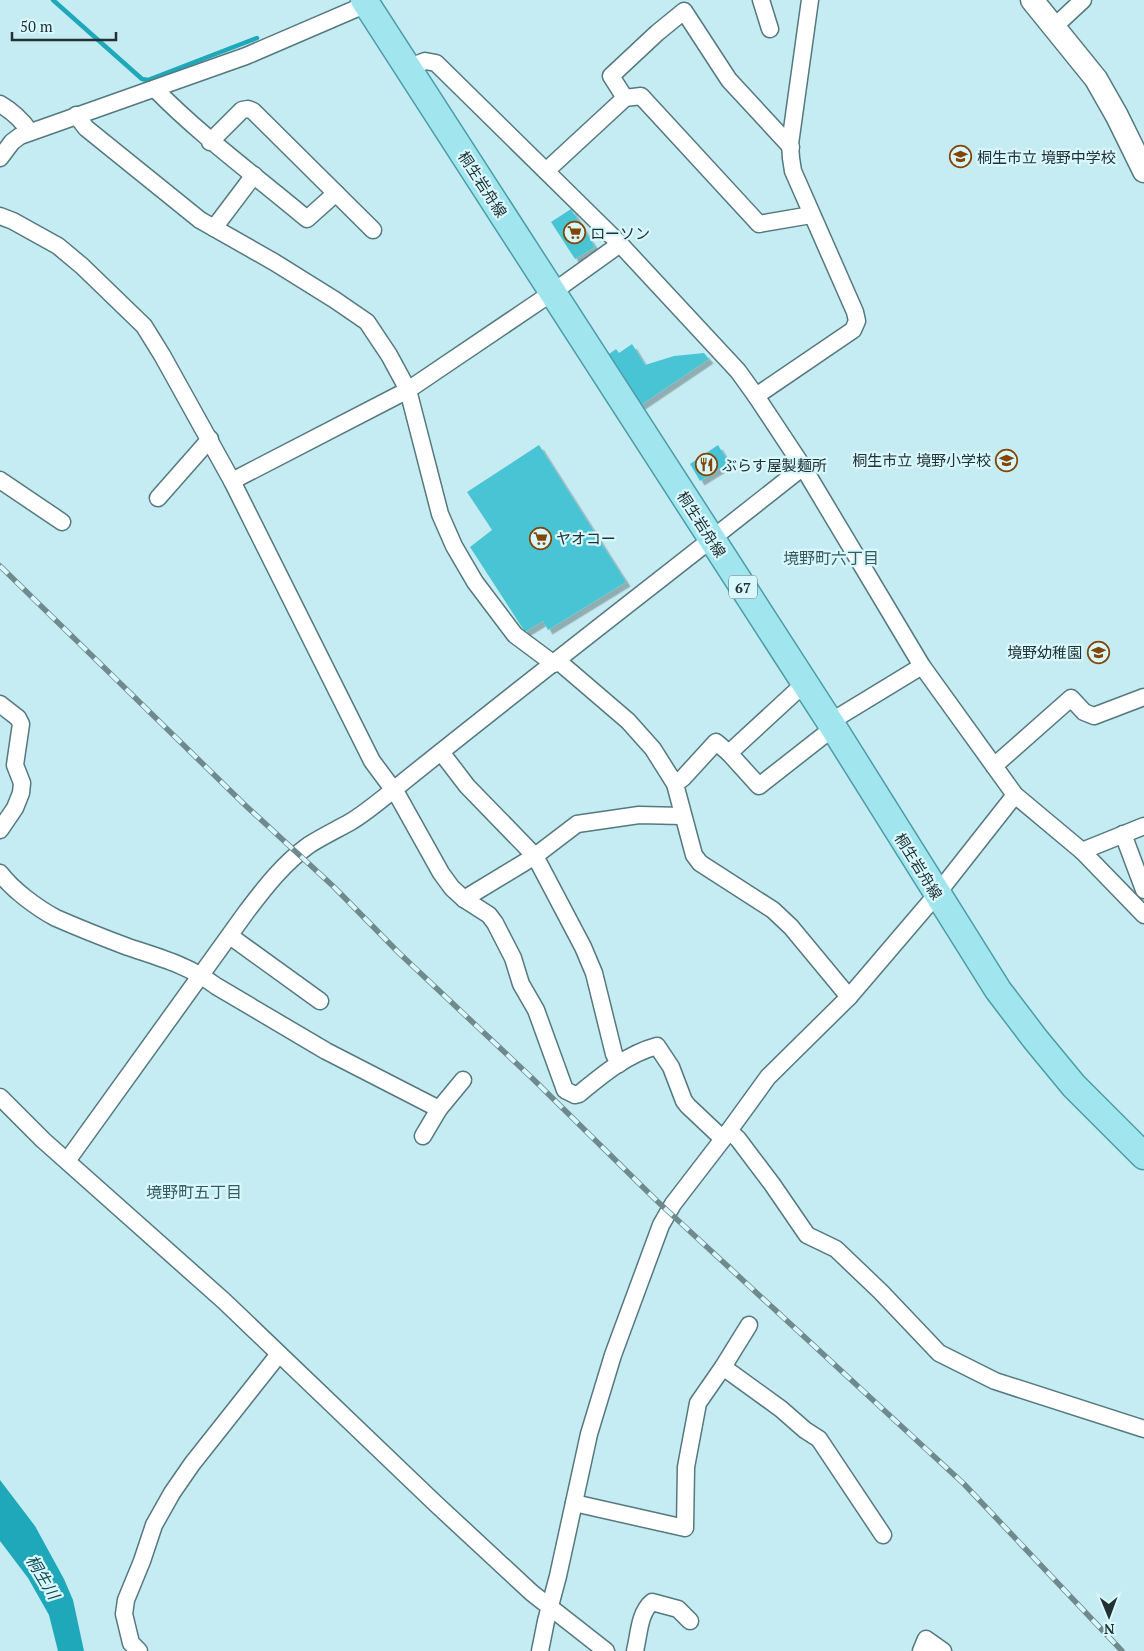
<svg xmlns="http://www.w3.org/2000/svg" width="1144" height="1651" font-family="'PT Serif','Noto Sans JP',serif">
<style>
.water{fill:#1fa8b9}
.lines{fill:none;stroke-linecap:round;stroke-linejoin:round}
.stream{stroke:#1fa8b9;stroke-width:4.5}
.building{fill:#48c4d5;filter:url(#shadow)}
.street-casing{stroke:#54797e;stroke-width:19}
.secondary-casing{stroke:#54797e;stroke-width:25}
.primary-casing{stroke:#4c9ca7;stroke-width:29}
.street{stroke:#fff;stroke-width:16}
.secondary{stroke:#fff;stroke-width:22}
.primary{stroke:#a1e6ef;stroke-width:26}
.rail-casing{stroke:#6f898d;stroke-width:5.5}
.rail{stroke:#d8f8fd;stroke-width:4;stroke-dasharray:11;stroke-linecap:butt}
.labels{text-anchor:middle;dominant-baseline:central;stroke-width:4.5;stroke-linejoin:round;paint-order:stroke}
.shield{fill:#d8f8fd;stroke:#596d70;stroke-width:1}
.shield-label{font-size:14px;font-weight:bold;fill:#223134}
.poi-label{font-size:15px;fill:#223134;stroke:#d8f8fd;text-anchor:start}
.street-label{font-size:15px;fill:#223134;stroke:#d8f8fd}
.neighbourhood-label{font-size:16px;fill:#375b60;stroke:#d8f8fd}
.water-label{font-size:16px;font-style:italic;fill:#11484f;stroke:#d8f8fd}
</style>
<defs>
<filter id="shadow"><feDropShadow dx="4.5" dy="4.5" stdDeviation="0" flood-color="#0004"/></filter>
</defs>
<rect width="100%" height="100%" fill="#c5ecf2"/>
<!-- water -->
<polygon class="water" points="0,1480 35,1526 64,1579 73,1600 84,1651 58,1651 49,1615 28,1578 0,1541"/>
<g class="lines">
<!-- stream -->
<polyline class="stream" points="53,0 142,79 148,80 257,38"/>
</g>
<!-- building -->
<g class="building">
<polygon points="571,209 595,247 575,259 551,222"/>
<polygon points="632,344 645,365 674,356 704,353 709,359 638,407 605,357 616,349 619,353"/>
<polygon points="539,445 626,582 548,630 543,621 525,632 470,547 492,530 467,492"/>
<polygon points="718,445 729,463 700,481 690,464"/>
</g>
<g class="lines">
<defs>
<g id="street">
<polyline points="761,0 770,29"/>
<polyline points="1054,27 1083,0"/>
<polyline points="407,68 425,61 436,63 620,244 738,371 756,396 803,467 922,666 1015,795 1082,851 1144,915"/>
<path d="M155 89C202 137 256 176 307 219L336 193"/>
<polyline points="625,98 611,76 657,33 684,11 729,80 791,147"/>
<path d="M0 104C12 111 22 120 30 132"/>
<polyline points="76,115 86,128 200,220 274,262 335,300 367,322 389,355 408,390 440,514 454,546 475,582 515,635 554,664"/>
<polyline points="210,142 242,110 248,109 253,111 373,230"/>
<polyline points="0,158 12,142 20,136 246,56 367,4"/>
<polyline points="546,171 625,98 641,96 759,224 811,215"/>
<path d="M0 216 13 221 58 246 82 266 144 326 162 355 232 481 372 761 398 796 441 873 452 888 464 899 489 915 495 923 513 958 521 984 536 1010 565 1090 575 1095 579 1094C602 1075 627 1054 657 1046L671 1067 684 1101 688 1106 723 1139"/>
<polyline points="214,228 254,175"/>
<polyline points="756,396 853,330 857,321 855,312 793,171 791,158 790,144 810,0"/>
<polyline points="0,480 62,522"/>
<polyline points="232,481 408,390 553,292 620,244"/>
<polyline points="158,498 210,439"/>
<polyline points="558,661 628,721 653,749 675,784 694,855 700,863 773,910 791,927 849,997"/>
<polyline points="805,683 729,753 759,786 833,728"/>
<polyline points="0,704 18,718 21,724 15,765 22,783 21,793 15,808 0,830"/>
<polyline points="830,722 922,666"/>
<polyline points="441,752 467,786 535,856 583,947 594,973 614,1054 619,1064"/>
<polyline points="994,766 1071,698 1084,712 1094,716 1144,697"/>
<polyline points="675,784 683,778 716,742 729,753"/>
<polyline points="1123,834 1144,890"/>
<polyline points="1082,851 1144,826"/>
<path d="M0 873C13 890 37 908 56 918 79 928 104 938 128 947 161 958 188 965 216 986L326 1051 439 1109"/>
<polyline points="464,899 535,856 577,824 639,815 683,816"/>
<polyline points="230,936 320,1001"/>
<polyline points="0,1097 43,1140 224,1301 435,1503 532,1593 606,1651"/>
<polyline points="729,1131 738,1139 772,1184 807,1235 836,1249 881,1292 939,1353 995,1381 1144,1429"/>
<polyline points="423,1136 439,1109 463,1080"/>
<path d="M67 1161 247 911C266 886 284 863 309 845 323 836 338 829 352 821 368 811 382 799 397 787 531 679 668 574 803 467"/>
<polyline points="723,1367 749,1325"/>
<polyline points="574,1503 685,1528 686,1467 698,1403 723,1367 781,1409 805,1430 819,1439 883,1535"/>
<polyline points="139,1651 131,1643 124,1614 126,1600 142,1561 154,1525 172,1493 192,1464 279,1354"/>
<polyline points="540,1651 546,1621 558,1576 589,1434 613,1355 661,1225 673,1204 723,1139 768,1077 849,997 873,969 937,894 1015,795"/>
<path d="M635 1651C639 1635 639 1613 652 1602L678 1609 690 1621"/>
<polyline points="921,1651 926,1639 943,1651"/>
</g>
<polyline id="secondary" points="1032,0 1096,79 1117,116 1144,171"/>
<polyline id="primary" points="364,0 830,722 998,990 1036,1040 1074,1086 1144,1156"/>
</defs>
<!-- street casing -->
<use href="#street" class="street-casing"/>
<!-- secondary casing -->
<use href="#secondary" class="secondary-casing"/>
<!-- primary casing -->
<use href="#primary" class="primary-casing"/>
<!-- street -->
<use href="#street" class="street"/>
<!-- secondary -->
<use href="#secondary" class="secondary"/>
<!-- primary -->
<use href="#primary" class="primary"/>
<defs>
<polyline id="rail" points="0,566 246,806 333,886 399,953 532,1078 657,1201 964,1484 1122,1651"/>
</defs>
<!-- rail casing -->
<use href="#rail" class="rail-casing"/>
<!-- rail -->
<use href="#rail" class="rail"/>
</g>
<!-- icons -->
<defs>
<symbol id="school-ring" viewBox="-11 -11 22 22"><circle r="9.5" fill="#d8f8fd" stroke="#834605" stroke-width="1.5"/><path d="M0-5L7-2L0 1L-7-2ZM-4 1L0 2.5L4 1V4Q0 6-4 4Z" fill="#834605"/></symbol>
<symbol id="supermarket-ring" viewBox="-11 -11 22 22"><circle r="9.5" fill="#d8f8fd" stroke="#834605" stroke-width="1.5"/><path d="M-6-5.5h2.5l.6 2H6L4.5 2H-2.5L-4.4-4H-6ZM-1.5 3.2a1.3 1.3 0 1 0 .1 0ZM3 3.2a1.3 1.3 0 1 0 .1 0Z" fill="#834605"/></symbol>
<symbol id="restaurant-ring" viewBox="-11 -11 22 22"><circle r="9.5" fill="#d8f8fd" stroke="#834605" stroke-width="1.5"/><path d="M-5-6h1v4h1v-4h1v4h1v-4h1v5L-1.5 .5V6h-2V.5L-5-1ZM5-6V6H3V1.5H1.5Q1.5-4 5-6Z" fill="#834605"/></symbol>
</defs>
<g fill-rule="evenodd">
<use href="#school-ring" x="948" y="144" width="25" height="25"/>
<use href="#supermarket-ring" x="562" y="220" width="25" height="25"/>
<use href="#school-ring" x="994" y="448" width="25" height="25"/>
<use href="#restaurant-ring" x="694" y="452" width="25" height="25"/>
<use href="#supermarket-ring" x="528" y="526" width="25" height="25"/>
<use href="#school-ring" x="1086" y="640" width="25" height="25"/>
</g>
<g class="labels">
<!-- shield labels -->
<rect class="shield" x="729" y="575.5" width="28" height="23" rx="4"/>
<g class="shield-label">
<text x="743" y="587">67</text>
</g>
<!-- poi labels -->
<g class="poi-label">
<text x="977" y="157">桐生市立 境野中学校</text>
<text x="590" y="233">ローソン</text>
<text x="991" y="460" text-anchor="end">桐生市立 境野小学校</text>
<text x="722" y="465">ぶらす屋製麺所</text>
<text x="556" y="538">ヤオコー</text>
<text x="1082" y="652" text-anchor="end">境野幼稚園</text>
</g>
<!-- street labels -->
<g class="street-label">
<text transform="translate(483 184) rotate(57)">桐生岩舟線</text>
<text transform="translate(702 524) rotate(57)">桐生岩舟線</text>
<text transform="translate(919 866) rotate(58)">桐生岩舟線</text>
</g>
<!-- neighbourhood labels -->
<g class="neighbourhood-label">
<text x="831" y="558">境野町六丁目</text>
<text x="194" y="1192">境野町五丁目</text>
</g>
<!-- water labels -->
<g class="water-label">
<text transform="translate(43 1577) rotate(59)">桐生川</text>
</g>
</g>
<!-- north arrow -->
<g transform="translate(1109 1616) rotate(179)" stroke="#d8f8fd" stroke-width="4" paint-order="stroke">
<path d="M0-4L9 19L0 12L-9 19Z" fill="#223134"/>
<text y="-8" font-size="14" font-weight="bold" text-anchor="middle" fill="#223134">N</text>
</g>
<!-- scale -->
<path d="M12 32v8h104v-8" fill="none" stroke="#223134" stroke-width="2.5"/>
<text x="20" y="32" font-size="15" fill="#223134" stroke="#d8f8fd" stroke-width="4" paint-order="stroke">50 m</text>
</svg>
